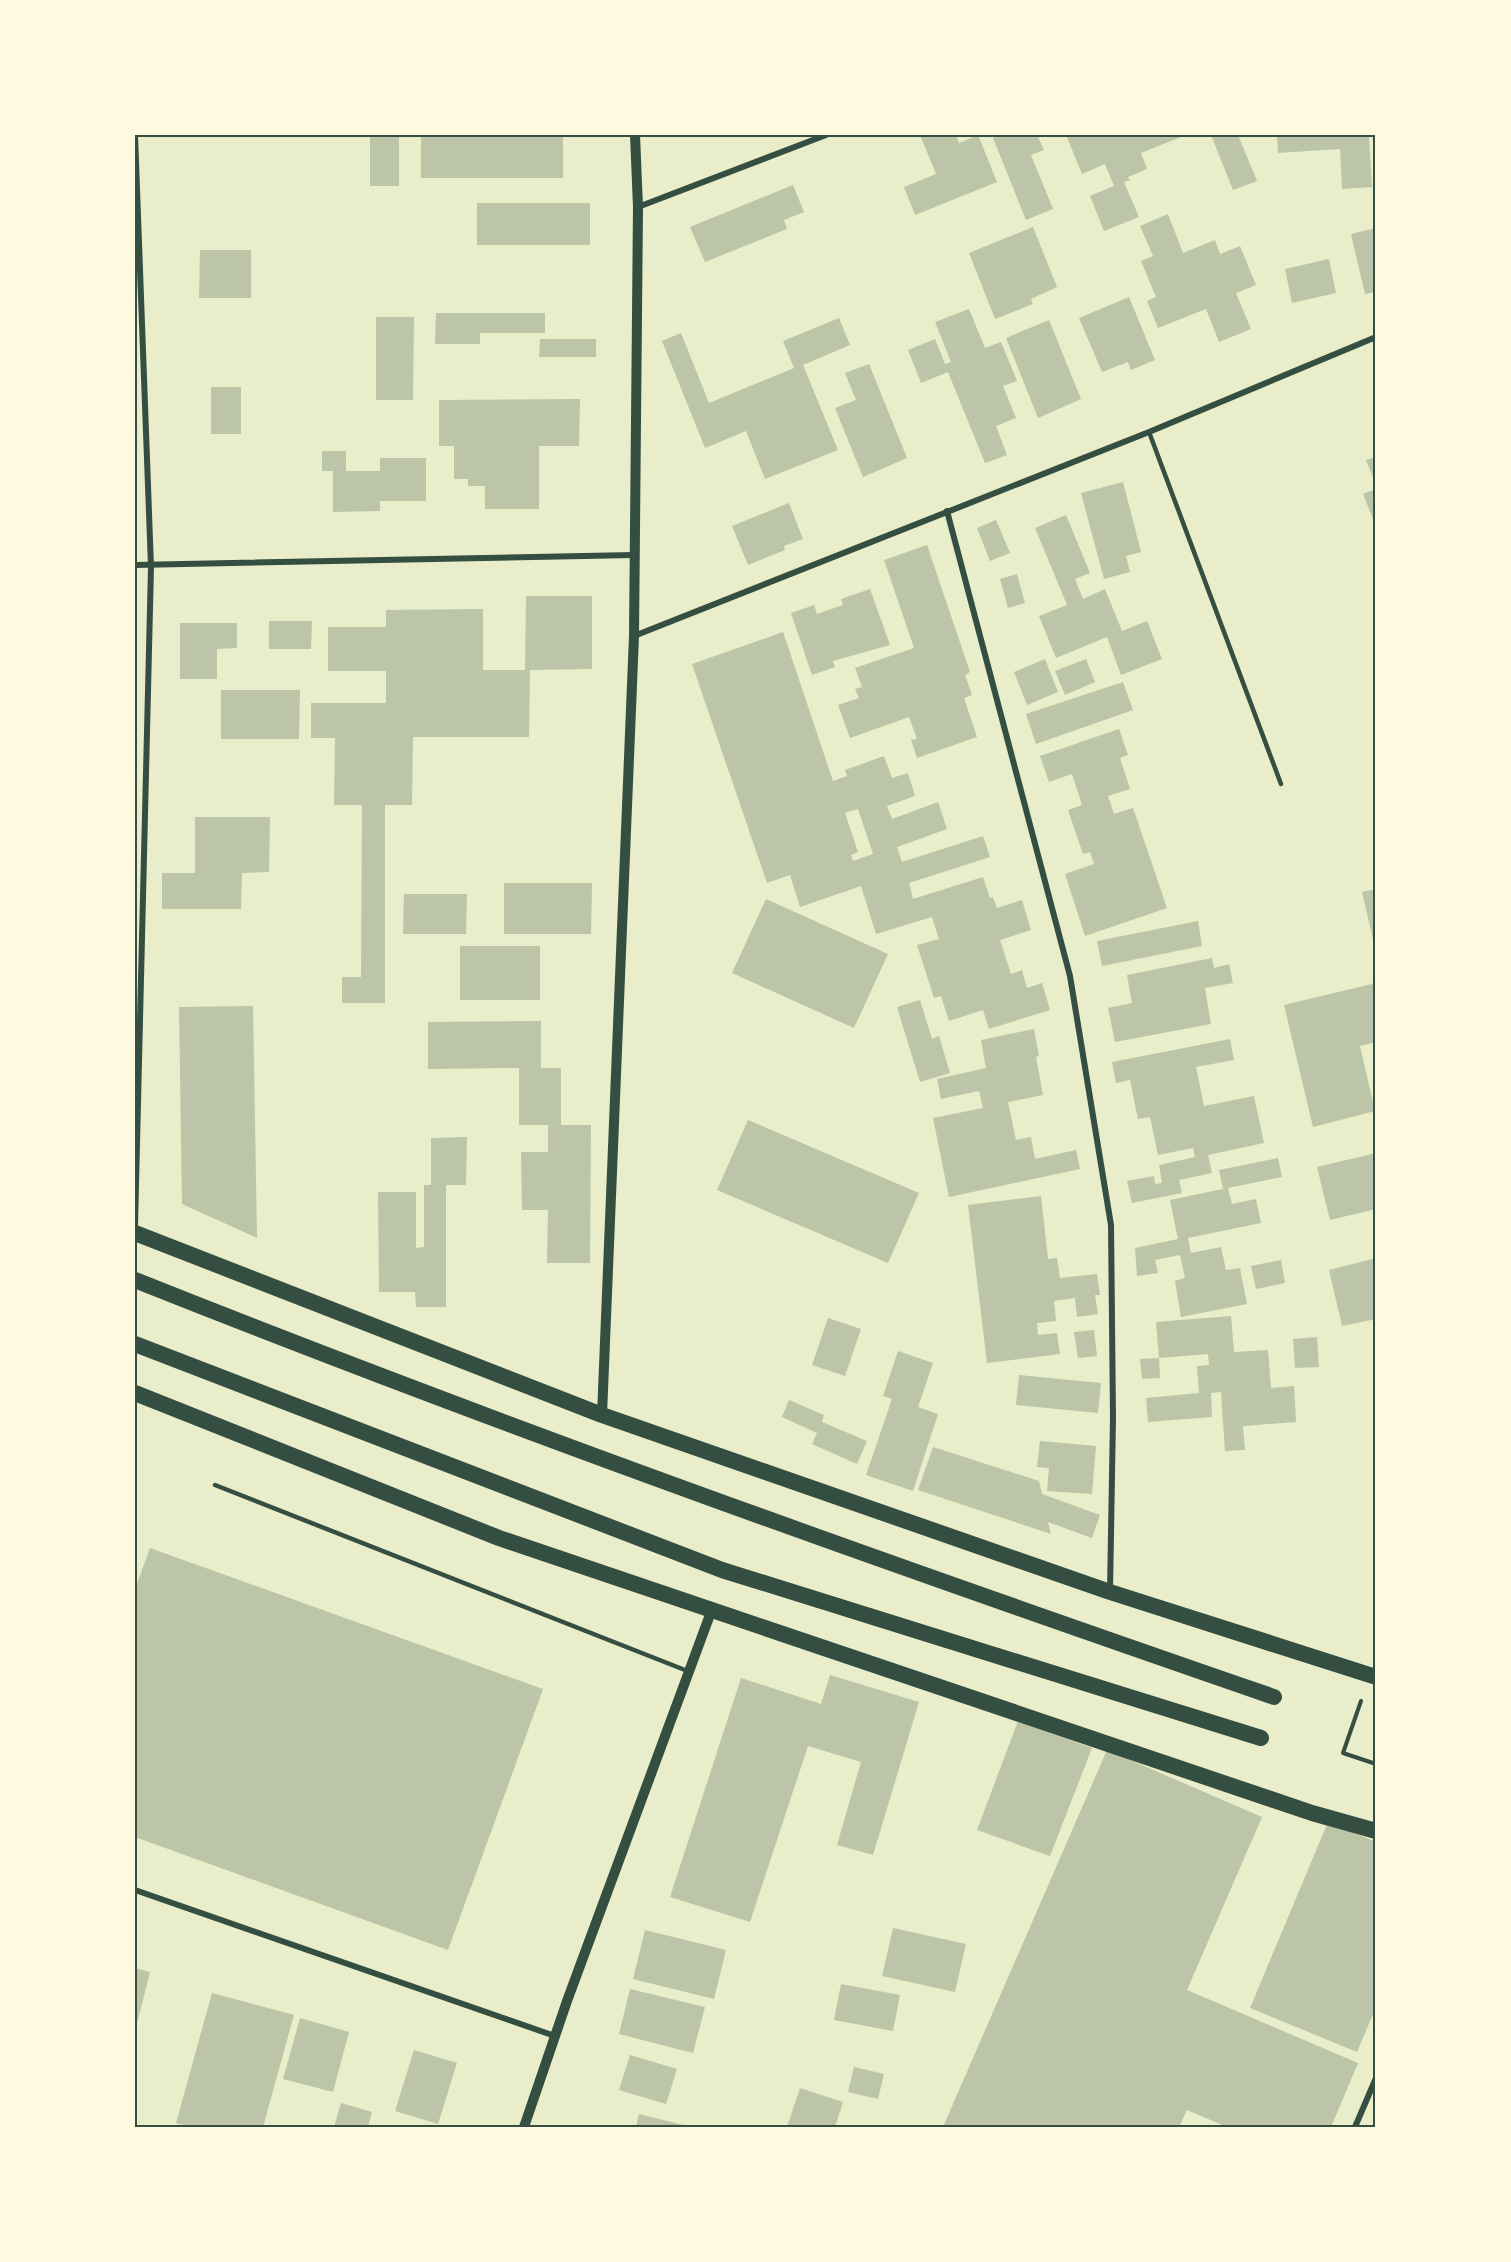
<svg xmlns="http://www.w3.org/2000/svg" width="1511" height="2262" font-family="'PT Sans',sans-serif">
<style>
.building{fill:#bcc5a7;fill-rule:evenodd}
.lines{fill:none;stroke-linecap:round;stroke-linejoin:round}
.path{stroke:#344e41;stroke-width:4}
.service{stroke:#344e41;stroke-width:4.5}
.minor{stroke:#344e41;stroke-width:6}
.tertiary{stroke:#344e41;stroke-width:10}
.trunk{stroke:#344e41;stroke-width:16}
.neatline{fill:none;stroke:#344e41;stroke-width:2}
</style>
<rect width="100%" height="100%" fill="#e9edc9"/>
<!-- building -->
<g class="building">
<rect x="370" y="135" width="29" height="51"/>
<rect x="421" y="135" width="142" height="43"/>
<polygon points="920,135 956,135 959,143 978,135 997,182 915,215 904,187 936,174"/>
<polygon points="999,135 1037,135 1044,150 1031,155 1053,209 1026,220 993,138"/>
<polygon points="1066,135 1186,135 1141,153 1147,169 1128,177 1130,180 1124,182 1139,217 1104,231 1090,196 1114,186 1105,164 1082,174"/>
<polygon points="1211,135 1238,135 1257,181 1233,190"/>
<polygon points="1277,135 1369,135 1372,187 1342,189 1340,149 1278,153"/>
<polygon points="793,185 804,212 784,220 787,229 705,262 690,227"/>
<rect x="477" y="203" width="113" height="42"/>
<polygon points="1168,214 1183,253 1215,240 1220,254 1240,246 1256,285 1236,293 1251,329 1219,342 1206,309 1158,328 1147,301 1156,297 1141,261 1153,256 1140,226"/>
<polygon points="1033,227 1057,287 1031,299 1033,304 995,319 969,253"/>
<polygon points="1376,228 1376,292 1365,294 1351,234"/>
<polygon points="200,250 251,250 251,298 199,298"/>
<polygon points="1329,259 1336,293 1292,303 1285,269"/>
<polygon points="1129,297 1155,360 1131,370 1128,362 1102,372 1079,318"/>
<polygon points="969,309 985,348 1001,342 1017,381 1003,386 1016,418 996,426 1007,455 985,463 948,372 921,383 908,350 935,339 945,364 951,362 935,322"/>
<polygon points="436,313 545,313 545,333 480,333 480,344 435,344"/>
<polygon points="376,317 414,317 413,400 376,400"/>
<polygon points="839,318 850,345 803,365 838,450 765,479 746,431 705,448 662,341 681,333 709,403 794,368 783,341"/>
<polygon points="1049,320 1081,399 1038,418 1006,338"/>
<polygon points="540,339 596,339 596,357 539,357"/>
<polygon points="869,364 907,458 863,477 835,408 856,400 845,373"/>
<rect x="211" y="387" width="30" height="47"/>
<polygon points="580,399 579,446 539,446 539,509 485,509 485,486 468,486 468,479 454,479 454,446 439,446 439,400"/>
<polygon points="322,451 346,451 346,471 380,471 380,458 426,458 426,501 380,501 380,511 333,512 333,471 322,471"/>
<polygon points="1376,457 1376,485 1366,460"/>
<polygon points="1123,482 1141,552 1126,556 1130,572 1104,579 1081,493"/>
<polygon points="1376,489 1376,527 1363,494"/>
<polygon points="789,503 803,539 784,546 785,550 748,565 732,526"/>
<polygon points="1066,515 1090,573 1075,579 1083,599 1105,589 1122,631 1147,621 1162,659 1121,675 1107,637 1056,658 1039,616 1067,605 1035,528"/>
<polygon points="996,520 1010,553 990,561 977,528"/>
<polygon points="927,545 970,672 965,675 972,695 964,698 977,737 917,758 911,740 917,739 909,717 850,738 838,705 859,698 855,689 862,687 855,668 914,648 884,560"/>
<polygon points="1017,574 1025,603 1008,608 1000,579"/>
<polygon points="870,589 890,645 833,661 835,667 812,675 791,613 814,605 817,614 843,605 841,599"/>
<polygon points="526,596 592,596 592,669 530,670 529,737 413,737 412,805 385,805 385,1003 342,1003 342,977 361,977 362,805 334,805 335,738 311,738 311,703 386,703 386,671 328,671 328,627 386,627 386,610 483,609 483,670 525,670"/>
<polygon points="269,621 312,621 311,649 269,649"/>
<polygon points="180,623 237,623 237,648 217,649 217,679 180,679"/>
<path d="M783 632 833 781 847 776 845 770 884 756 892 778 908 773 915 796 887 806 892 819 938 802 947 829 897 847 902 862 983 836 990 857 909 883 913 899 983 877 990 898 993 897 997 908 1022 900 1031 930 1000 940 1011 974 1022 970 1027 988 1042 983 1050 1010 989 1029 983 1010 949 1021 941 996 934 998 917 945 939 939 932 917 876 934 861 886 800 907 790 875 767 883 692 664ZM858 809 873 854 853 861 851 855 858 852 845 813Z"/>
<polygon points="1045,659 1058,692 1027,705 1014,672"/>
<polygon points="1086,659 1095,682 1065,695 1055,671"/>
<polygon points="1123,682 1133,710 1036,744 1026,714"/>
<polygon points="221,690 300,690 299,739 221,739"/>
<polygon points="1119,729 1128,755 1120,758 1130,789 1108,796 1114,814 1133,808 1167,908 1085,936 1065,874 1094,864 1090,852 1083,854 1068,810 1082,805 1072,774 1049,782 1040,756"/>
<polygon points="195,817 270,817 269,872 242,873 241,909 162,909 162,873 195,873"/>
<polygon points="504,883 592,883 591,934 504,934"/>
<polygon points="1376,889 1376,947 1375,948 1362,892"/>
<polygon points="404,894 467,894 466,934 403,934"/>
<polygon points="766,899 888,954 854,1028 732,973"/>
<polygon points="1198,921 1202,946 1102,966 1097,941"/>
<rect x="460" y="946" width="80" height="54"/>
<polygon points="1212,958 1214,968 1229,964 1233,983 1205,988 1211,1024 1115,1042 1108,1008 1132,1003 1127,975"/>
<polygon points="1376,983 1376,1042 1360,1046 1375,1111 1313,1127 1284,1005"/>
<polygon points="920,1000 932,1039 939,1036 950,1073 920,1082 897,1007"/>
<polygon points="253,1006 257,1238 182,1204 179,1007"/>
<polygon points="541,1021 541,1068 561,1068 561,1125 591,1125 590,1263 547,1263 548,1210 522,1210 521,1152 548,1152 548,1125 519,1125 519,1068 428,1069 428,1022"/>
<polygon points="1034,1029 1039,1056 1036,1057 1043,1095 1008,1102 1016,1140 1031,1137 1035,1159 1076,1150 1080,1169 949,1197 933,1118 983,1108 979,1091 941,1099 937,1079 986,1068 981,1040"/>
<polygon points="1230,1039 1234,1060 1196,1067 1204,1106 1254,1096 1264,1143 1208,1155 1212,1173 1179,1180 1182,1193 1132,1203 1127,1181 1154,1176 1155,1184 1162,1183 1159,1165 1195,1157 1193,1148 1158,1155 1150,1117 1138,1119 1130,1080 1116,1083 1112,1062"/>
<polygon points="748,1120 919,1193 888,1263 717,1190"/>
<polygon points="467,1137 466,1185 446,1185 446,1307 416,1307 415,1292 379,1292 378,1192 416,1192 416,1248 424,1247 424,1185 431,1185 431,1138"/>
<polygon points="1376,1153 1376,1209 1330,1220 1317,1167"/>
<polygon points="1278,1158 1282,1177 1228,1188 1232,1204 1256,1199 1261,1223 1188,1238 1191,1253 1221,1247 1226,1270 1240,1268 1247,1304 1181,1317 1175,1281 1185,1278 1180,1255 1155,1260 1158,1273 1137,1276 1135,1248 1178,1239 1170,1200 1223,1189 1219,1170"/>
<polygon points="1041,1196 1048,1259 1057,1258 1060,1278 1097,1274 1100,1295 1095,1295 1098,1314 1077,1317 1075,1298 1054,1301 1056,1321 1037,1323 1038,1335 1057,1333 1060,1354 987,1363 968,1205"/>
<polygon points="1376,1258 1376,1319 1342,1326 1329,1270"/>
<polygon points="1281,1260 1285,1283 1256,1289 1251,1266"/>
<polygon points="1231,1316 1234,1352 1268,1350 1271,1388 1294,1386 1296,1422 1243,1426 1245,1450 1225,1451 1221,1392 1211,1393 1212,1417 1148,1422 1146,1398 1199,1393 1197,1366 1209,1365 1208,1354 1159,1358 1160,1378 1142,1379 1140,1359 1159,1358 1156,1322"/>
<polygon points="828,1318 861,1329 845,1376 812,1365"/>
<polygon points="1094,1330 1097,1356 1078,1358 1074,1332"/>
<polygon points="1317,1337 1319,1367 1295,1368 1293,1339"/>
<polygon points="898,1351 933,1363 918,1407 938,1414 913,1491 866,1475 892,1399 883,1396"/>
<polygon points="1019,1375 1101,1383 1098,1413 1016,1405"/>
<polygon points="789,1400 824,1415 822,1422 867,1441 857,1464 812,1444 817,1433 782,1417"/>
<polygon points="1040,1441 1096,1446 1092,1494 1047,1491 1049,1468 1037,1467"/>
<polygon points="933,1447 1039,1481 1042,1494 1100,1515 1092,1538 1048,1522 1051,1534 918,1490"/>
<polygon points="150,1548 543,1689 448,1950 135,1837 135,1589"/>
<polygon points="830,1675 919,1702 873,1855 837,1845 861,1762 808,1746 750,1922 670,1897 741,1678 821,1704"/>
<polygon points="1018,1721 1092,1748 1050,1856 977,1830"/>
<polygon points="1107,1750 1262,1817 1187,1990 1358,2063 1331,2127 1227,2127 1187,2110 1179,2127 943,2127"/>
<polygon points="1328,1822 1376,1842 1376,2007 1357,2052 1250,2008"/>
<polygon points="893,1928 966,1944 955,1992 882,1976"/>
<polygon points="645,1930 726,1950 714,1999 633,1979"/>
<polygon points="135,1968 150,1972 136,2027 135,2026"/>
<polygon points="841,1984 900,1995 893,2031 834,2020"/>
<polygon points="630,1989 705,2007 693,2053 619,2034"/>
<polygon points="212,1993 294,2015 263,2127 192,2127 176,2123"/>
<polygon points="300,2018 349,2032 333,2092 283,2079"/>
<polygon points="414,2050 457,2063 438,2124 395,2111"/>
<polygon points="630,2055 677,2069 666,2104 619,2090"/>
<polygon points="854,2067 884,2074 878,2099 848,2092"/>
<polygon points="800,2088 843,2102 835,2127 787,2127"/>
<polygon points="341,2103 372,2112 368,2127 334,2127"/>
<polygon points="639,2114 687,2126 687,2127 636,2127"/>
</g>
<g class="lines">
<!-- path -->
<polyline class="path" points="1361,1701 1343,1753 1376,1764"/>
<!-- service -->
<g class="service">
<polyline points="1149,432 1281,784"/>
<polyline points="215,1485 690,1672"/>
</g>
<!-- minor -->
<g class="minor">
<polyline points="638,207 826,135"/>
<polyline points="947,511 1070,976 1111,1225 1113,1417 1110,1592"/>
<polyline points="135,565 634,555"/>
<polyline points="634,636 1149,432 1376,337"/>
<polyline points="135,1226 151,567 135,135"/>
<polyline points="135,1890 555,2036"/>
<polyline points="1355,2127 1376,2078"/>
</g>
<!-- tertiary -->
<g class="tertiary">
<polyline points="602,1415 634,636 638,207 635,135"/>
<polyline points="524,2127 567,2001 711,1612"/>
</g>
<!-- trunk -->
<g class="trunk">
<polyline points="135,1233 602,1415 1110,1592 1376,1677"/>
<path d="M135 1280C511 1430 892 1565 1274 1697"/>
<polyline points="135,1344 722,1570 1261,1738"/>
<polyline points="135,1393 499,1538 1312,1813 1376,1831"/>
</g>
</g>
<!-- border -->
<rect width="1511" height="2262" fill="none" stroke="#fefae0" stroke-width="273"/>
<rect x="136" y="136" width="1238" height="1990" class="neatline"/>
</svg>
